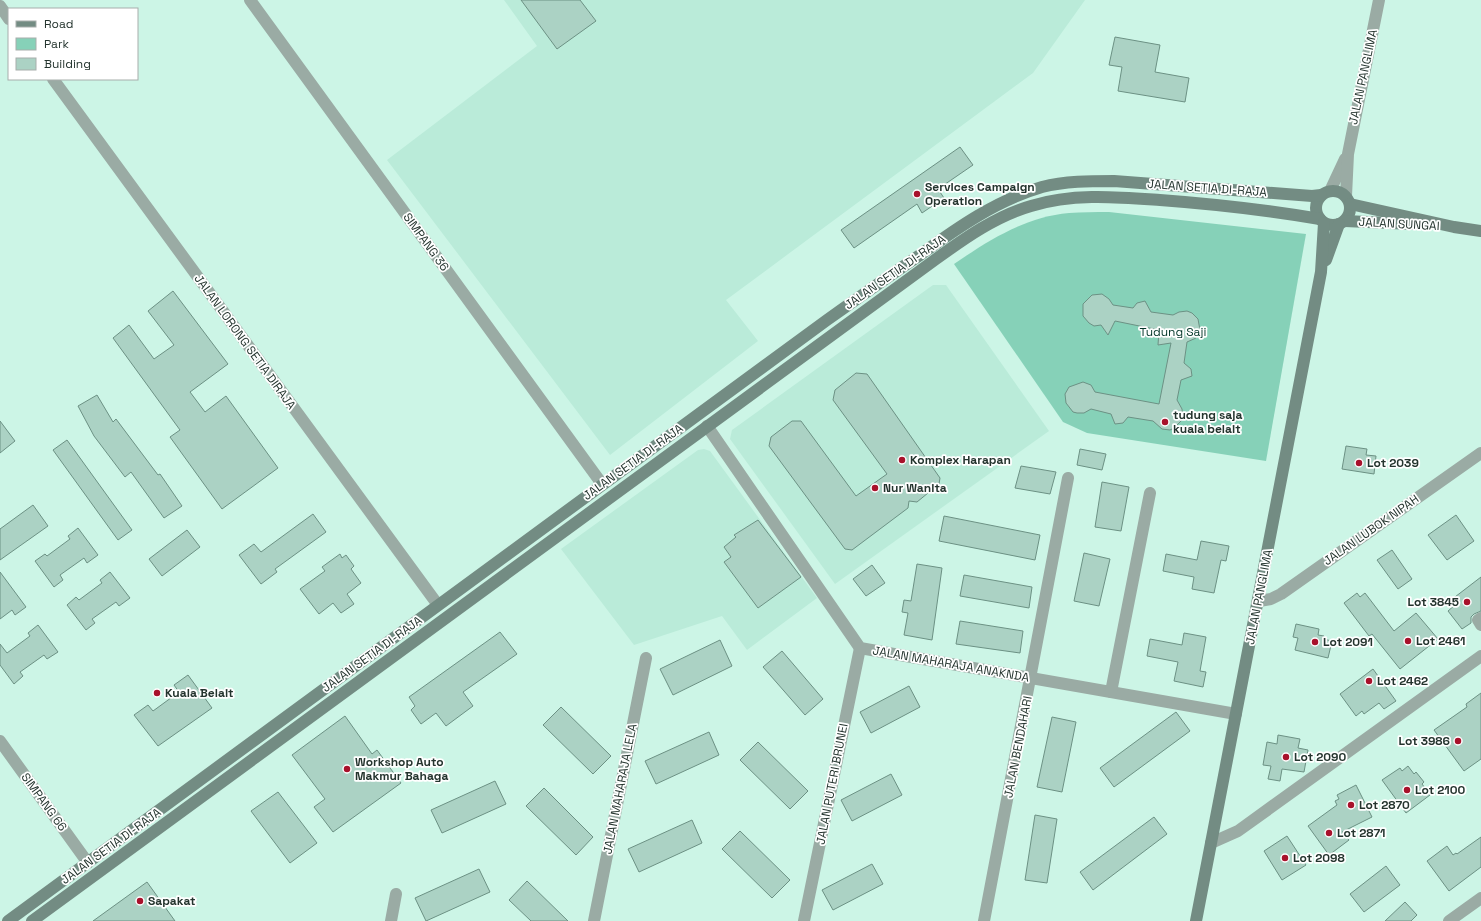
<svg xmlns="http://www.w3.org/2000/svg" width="1481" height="921" font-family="'Space Grotesk',sans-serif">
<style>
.built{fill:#baebd9}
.green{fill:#86d1b8}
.building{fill:#abd2c4;stroke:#6c9184}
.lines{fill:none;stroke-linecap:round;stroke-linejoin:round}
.street{stroke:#9aaba4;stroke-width:12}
.secondary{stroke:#738c83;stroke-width:12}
.poi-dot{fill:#a8112b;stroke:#fff;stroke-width:1.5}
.labels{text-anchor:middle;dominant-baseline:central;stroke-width:3.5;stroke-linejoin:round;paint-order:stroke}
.street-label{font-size:12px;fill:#24342e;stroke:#fff}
.poi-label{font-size:12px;font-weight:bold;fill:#24342e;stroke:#fff;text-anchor:start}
.park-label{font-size:12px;fill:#033629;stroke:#fff}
</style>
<rect width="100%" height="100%" fill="#ccf5e6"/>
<!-- built -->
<g class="built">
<polygon points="504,0 1085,0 1033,73 726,300 758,341 610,455 387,160 537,46"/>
<polygon points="933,285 946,285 1049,431 835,584 730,439 732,430"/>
<polygon points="704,449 710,451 817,598 747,650 722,616 634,645 561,549 698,450"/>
</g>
<!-- green -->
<path class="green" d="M1109 212 1306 234 1266 461 1087 433 1063 422 954 264C989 240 1025 217 1069 213 1082 212 1095 212 1109 212Z"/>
<!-- building -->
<g class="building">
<polygon points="521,0 580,0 596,21 557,49"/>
<polygon points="1115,37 1160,45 1155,72 1189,78 1185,102 1118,91 1122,67 1109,65"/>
<polygon points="960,147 973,165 938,189 944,198 922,213 917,204 854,248 841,230"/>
<polygon points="173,291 228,364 190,392 205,412 226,396 278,468 222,509 170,437 180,430 113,338 129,325 154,359 174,345 148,311"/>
<polygon points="1102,294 1109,299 1113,305 1133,308 1137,303 1145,301 1151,312 1173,315 1179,312 1187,311 1192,313 1198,319 1200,330 1196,338 1187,342 1184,363 1191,369 1192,376 1181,380 1177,400 1182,409 1183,419 1174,428 1170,430 1162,429 1153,421 1128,417 1123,423 1115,424 1111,414 1091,409 1084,413 1077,413 1073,412 1066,403 1065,394 1069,387 1083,382 1091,385 1095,392 1159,404 1171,343 1158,345 1159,330 1115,321 1108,335 1101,325 1094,326 1089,323 1083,316 1083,304 1092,295"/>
<polygon points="856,373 867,374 940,478 939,484 917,502 909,501 908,508 852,550 845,549 769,446 771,437 792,421 801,421 856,496 887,474 833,400 835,390"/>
<polygon points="97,395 113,422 116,419 158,475 160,474 182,506 164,518 131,472 125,477 94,436 78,406"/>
<polygon points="0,421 15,441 0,453"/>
<polygon points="67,440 132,530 118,540 53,450"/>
<polygon points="1346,446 1367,449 1366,455 1376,456 1374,474 1342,469"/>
<polygon points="1080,449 1106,454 1102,470 1077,465"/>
<polygon points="1021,466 1056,472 1050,494 1015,488"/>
<polygon points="1102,482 1129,487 1121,531 1095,527"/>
<polygon points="33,505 48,526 0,560 0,529"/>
<polygon points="313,514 326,532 275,569 277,572 261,584 239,555 254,544 261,552"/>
<polygon points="1456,515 1474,541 1447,560 1428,535"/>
<polygon points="944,516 1040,535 1035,560 939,541"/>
<polygon points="758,520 801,577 758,608 724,562 731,557 724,547 736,537 734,535"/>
<polygon points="78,528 98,555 87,563 84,558 60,575 63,580 54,587 35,561 45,554 47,556 70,539 68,536"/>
<polygon points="187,530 200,547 162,576 149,559"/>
<polygon points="1201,541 1229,546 1226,561 1221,560 1214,593 1192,589 1194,577 1163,571 1166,554 1197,560"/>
<polygon points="1392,550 1412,579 1398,589 1377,560"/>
<polygon points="1084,553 1110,559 1099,606 1074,601"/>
<polygon points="340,554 342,558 346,555 354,566 351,569 361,583 347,594 354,604 341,613 333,603 319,614 300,589 325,571 322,567"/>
<polygon points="917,564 942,568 932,640 904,635 908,613 902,612 904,600 911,601"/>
<polygon points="872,565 885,583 866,596 853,579"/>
<polygon points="0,572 26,607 15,615 12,610 0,619"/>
<polygon points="110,572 130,598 119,606 116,602 92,619 95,623 86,630 67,605 76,597 79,600 102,583 100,580"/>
<polygon points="964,575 1032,587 1029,608 960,596"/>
<polygon points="1481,577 1481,611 1474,614 1471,617 1471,623 1462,629 1448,611 1455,605 1451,600"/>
<polygon points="1357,593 1360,597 1365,593 1394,631 1416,613 1438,639 1400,669 1372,634 1369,636 1344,603"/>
<polygon points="960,621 1023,631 1020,653 956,644"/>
<polygon points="1296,624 1319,629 1318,635 1324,636 1323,639 1332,641 1328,658 1295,650 1298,638 1293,637"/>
<polygon points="38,625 58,652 47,659 44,655 20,672 23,676 14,684 0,665 0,644 7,653 30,636 28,633"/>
<polygon points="500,632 517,654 463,692 473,706 446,726 436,713 421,724 411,710 415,706 409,697"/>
<polygon points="1184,633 1206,637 1200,671 1206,672 1203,687 1174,681 1178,662 1147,656 1150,639 1182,645"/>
<polygon points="720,640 732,666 673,695 660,669"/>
<polygon points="782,651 823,699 805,715 763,667"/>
<polygon points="1373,669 1396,701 1384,709 1379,703 1364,714 1362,711 1356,716 1340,694"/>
<polygon points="188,675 212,708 158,746 134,715 148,705 153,711 179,692 174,685"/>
<polygon points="909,686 920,707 871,733 860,712"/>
<polygon points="1481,693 1481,759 1464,771 1434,730 1467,707 1466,704"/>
<polygon points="561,707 611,756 593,774 543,725"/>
<polygon points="1176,712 1190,731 1114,787 1100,768"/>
<polygon points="345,716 372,754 377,750 401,783 333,832 314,807 325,799 292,755"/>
<polygon points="1052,717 1076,722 1062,792 1037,787"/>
<polygon points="709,732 719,755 656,784 645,761"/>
<polygon points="1278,735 1300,739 1298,748 1308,750 1304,772 1282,769 1280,781 1268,779 1271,766 1263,765 1267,742 1277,744"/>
<polygon points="758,742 808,791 790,809 740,760"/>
<polygon points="1408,766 1414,774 1416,772 1424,782 1422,784 1430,795 1406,813 1382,780 1400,768 1402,771"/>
<polygon points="891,774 902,795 852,821 841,800"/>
<polygon points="495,781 506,804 442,833 431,810"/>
<polygon points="1356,785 1372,817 1342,832 1349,840 1329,855 1308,826 1337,805 1335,801 1339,799 1337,795"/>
<polygon points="544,788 593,837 576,855 526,806"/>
<polygon points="278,792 317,843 290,863 251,811"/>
<polygon points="1035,815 1057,819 1047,883 1025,880"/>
<polygon points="1154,817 1167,834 1093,890 1080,872"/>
<polygon points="692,820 702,843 639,872 628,849"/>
<polygon points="740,831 790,880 772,898 722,849"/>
<polygon points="1287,836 1306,865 1282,880 1264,851"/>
<polygon points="1481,837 1481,867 1449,891 1427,861 1447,846 1453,855 1456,853 1457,854"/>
<polygon points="872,864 883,884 833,910 822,890"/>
<polygon points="1386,866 1400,885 1364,912 1350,894"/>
<polygon points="479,869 490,892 426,921 415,898"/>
<polygon points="527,881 568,921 531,921 509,900"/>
<polygon points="147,882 175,921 93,921"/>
<polygon points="1405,902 1417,915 1411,921 1385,921"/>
</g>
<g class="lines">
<!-- street -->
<g class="street">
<polyline points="250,0 602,484"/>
<polyline points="0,6 9,19"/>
<polyline points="53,79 438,605"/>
<polyline points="1330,191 1345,159"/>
<polyline points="1346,196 1348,154 1379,0"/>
<polyline points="707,426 860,648 1236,714"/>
<polyline points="1259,601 1271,599 1281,594 1481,453"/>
<polyline points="1481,618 1478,620 1481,625"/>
<polyline points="1111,692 1150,493"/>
<polyline points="0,741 88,863"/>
<polyline points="1211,843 1238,831 1481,656"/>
<polyline points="391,921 396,894"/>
<polyline points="594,921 646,658"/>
<polyline points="804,921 860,648"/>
<polyline points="984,921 1068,478"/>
<polyline points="1449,921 1481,898"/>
</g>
<!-- secondary -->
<g class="secondary">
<circle cx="1333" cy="208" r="17"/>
<polyline points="1350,204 1454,227 1481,231"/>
<polyline points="1345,221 1412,224"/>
<polyline points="1326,260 1339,224"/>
<path d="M8 921 827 320C858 298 889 276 920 255 957 228 997 200 1042 187 1065 181 1090 181 1114 181L1312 196 1321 195"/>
<path d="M32 921 936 259C965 238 996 216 1031 206 1073 193 1117 197 1160 200 1214 204 1267 210 1320 219"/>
<polyline points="1196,921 1321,272 1324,223"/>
</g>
</g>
<!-- markers -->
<g class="poi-dot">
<circle cx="917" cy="194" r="4"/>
<circle cx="1165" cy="422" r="4"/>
<circle cx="902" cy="460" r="4"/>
<circle cx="1359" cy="463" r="4"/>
<circle cx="875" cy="488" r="4"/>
<circle cx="1467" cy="602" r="4"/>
<circle cx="1408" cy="641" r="4"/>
<circle cx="1315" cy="642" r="4"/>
<circle cx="1369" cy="681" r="4"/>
<circle cx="157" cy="693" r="4"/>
<circle cx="1458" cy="741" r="4"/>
<circle cx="1286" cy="757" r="4"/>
<circle cx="347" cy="769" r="4"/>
<circle cx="1407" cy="790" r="4"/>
<circle cx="1351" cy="805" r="4"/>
<circle cx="1329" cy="833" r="4"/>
<circle cx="1285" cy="858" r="4"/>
<circle cx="140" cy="901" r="4"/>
</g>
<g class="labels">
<!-- street labels -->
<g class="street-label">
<text transform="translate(1363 77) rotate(-78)">JALAN PANGLIMA</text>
<text transform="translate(1207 188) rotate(4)">JALAN SETIA DI-RAJA</text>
<text transform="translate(1399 224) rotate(3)">JALAN SUNGAI</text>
<text transform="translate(426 242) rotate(54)">SIMPANG 36</text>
<text transform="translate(895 272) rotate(-35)">JALAN SETIA DI-RAJA</text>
<text transform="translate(245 342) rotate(54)">JALAN LORONG SETIA DIRAJA</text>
<text transform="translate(633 462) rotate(-36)">JALAN SETIA DI-RAJA</text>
<text transform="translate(1371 530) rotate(-35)">JALAN LUBOK NIPAH</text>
<text transform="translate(1259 597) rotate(-79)">JALAN PANGLIMA</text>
<text transform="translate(372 654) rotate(-36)">JALAN SETIA DI-RAJA</text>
<text transform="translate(951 664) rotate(10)">JALAN MAHARAJA ANAKNDA</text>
<text transform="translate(1018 747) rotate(-79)">JALAN BENDAHARI</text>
<text transform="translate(832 784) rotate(-79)">JALAN PUTERI BRUNEI</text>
<text transform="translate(620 789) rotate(-79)">JALAN MAHARAJA LELA</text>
<text transform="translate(44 802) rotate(54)">SIMPANG 66</text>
<text transform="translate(111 846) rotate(-36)">JALAN SETIA DI-RAJA</text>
</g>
<!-- poi labels -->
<g class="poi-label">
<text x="925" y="187">Services Campaign<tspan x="925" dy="14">Operation</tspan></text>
<text x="1173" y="415">tudung saja<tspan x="1173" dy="14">kuala belait</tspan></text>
<text x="910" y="460">Komplex Harapan</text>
<text x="1367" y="463">Lot 2039</text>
<text x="883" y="488">Nur Wanita</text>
<text x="1459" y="602" text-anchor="end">Lot 3845</text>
<text x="1416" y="641">Lot 2461</text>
<text x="1323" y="642">Lot 2091</text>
<text x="1377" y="681">Lot 2462</text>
<text x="165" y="693">Kuala Belait</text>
<text x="1450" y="741" text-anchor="end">Lot 3986</text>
<text x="1294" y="757">Lot 2090</text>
<text x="355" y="762">Workshop Auto<tspan x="355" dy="14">Makmur Bahaga</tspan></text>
<text x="1415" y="790">Lot 2100</text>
<text x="1359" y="805">Lot 2870</text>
<text x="1337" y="833">Lot 2871</text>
<text x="1293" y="858">Lot 2098</text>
<text x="148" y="901">Sapakat</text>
</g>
<!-- park labels -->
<g class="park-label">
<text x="1173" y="332">Tudung Saji</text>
</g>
</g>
<!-- legend -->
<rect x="8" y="8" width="130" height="72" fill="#ffffff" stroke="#a7aeab"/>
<rect x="16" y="21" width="20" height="6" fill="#738c83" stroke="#a7aeab"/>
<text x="44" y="28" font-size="12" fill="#24342e">Road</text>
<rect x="16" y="38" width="20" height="12" fill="#86d1b8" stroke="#a7aeab"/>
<text x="44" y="48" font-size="12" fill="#24342e">Park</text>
<rect x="16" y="58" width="20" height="12" fill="#abd2c4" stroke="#a7aeab"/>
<text x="44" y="68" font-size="12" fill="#24342e">Building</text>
</svg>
